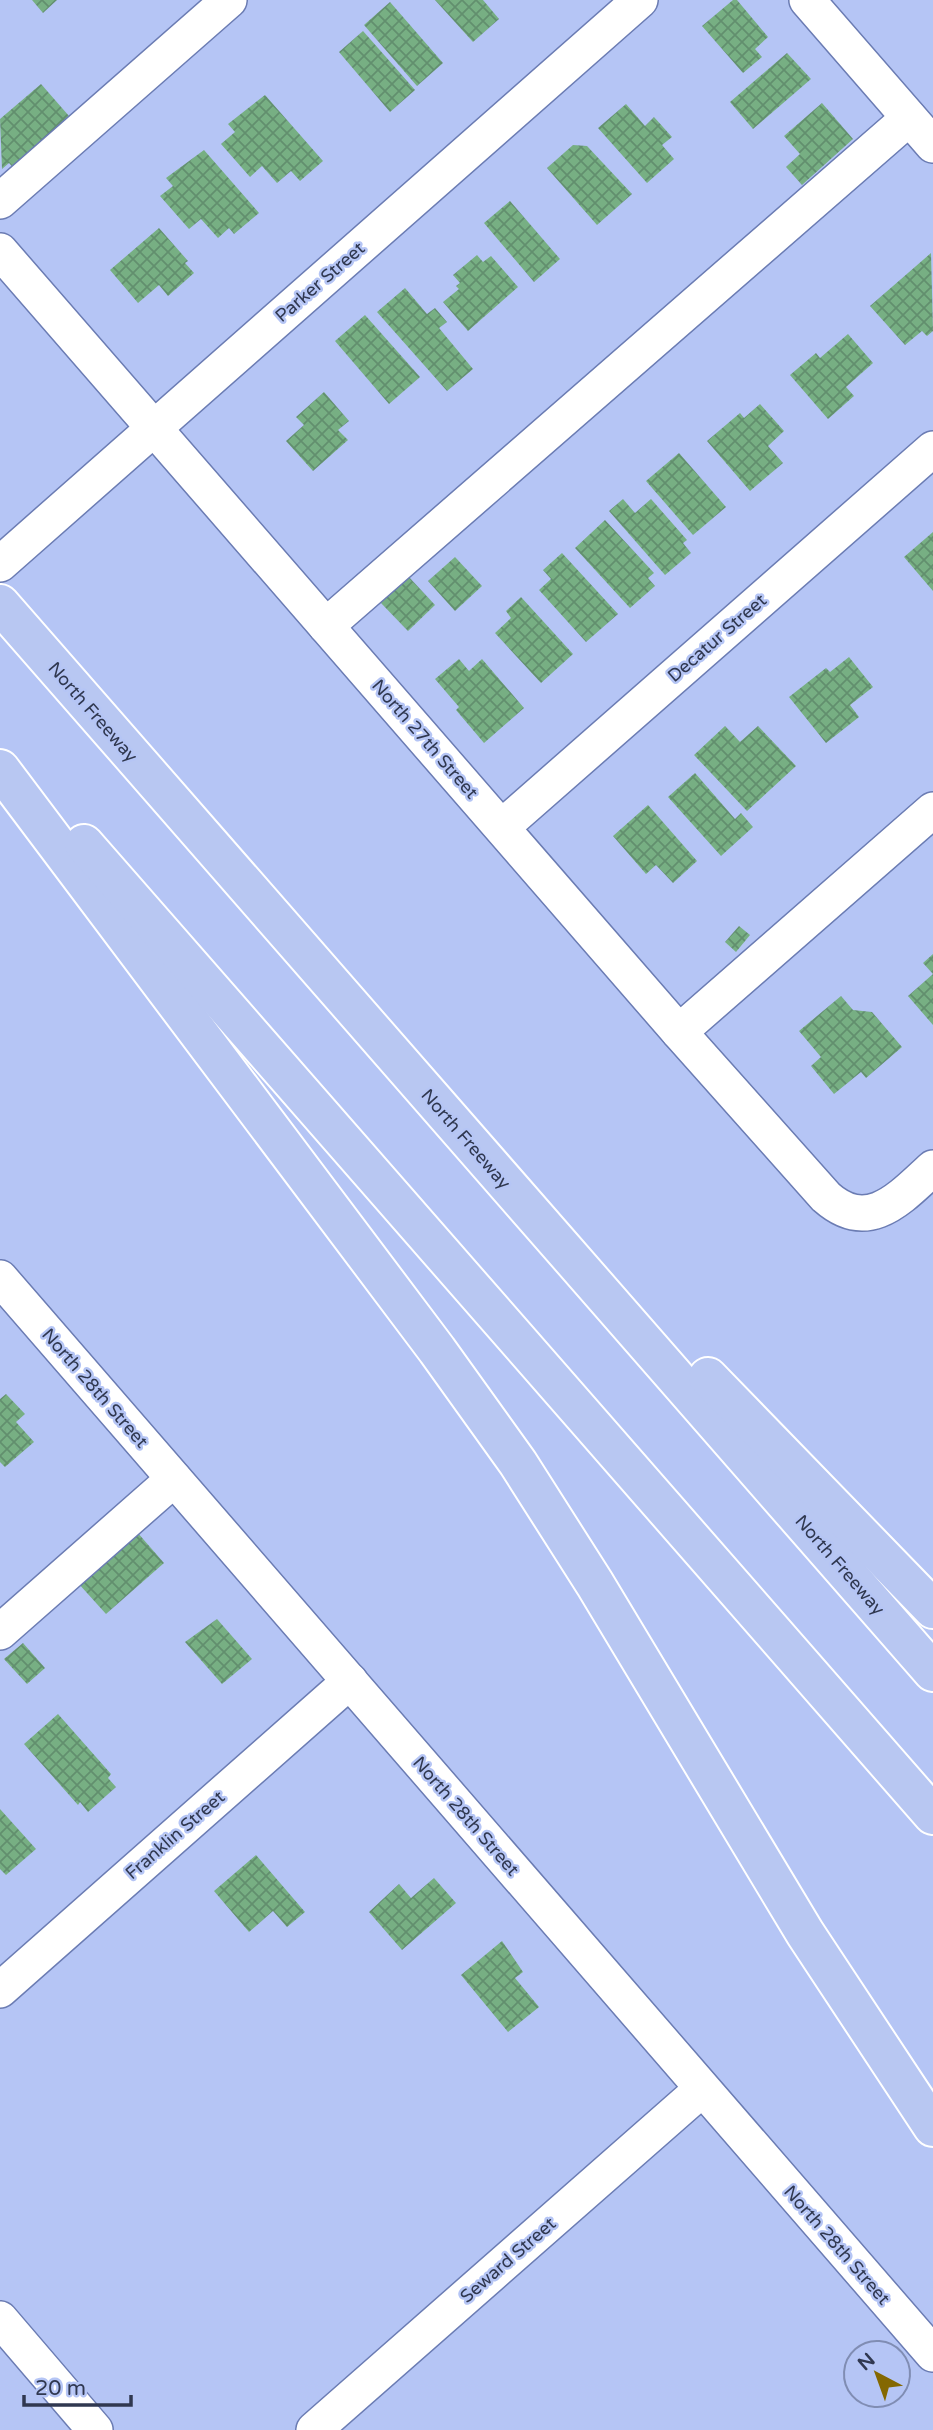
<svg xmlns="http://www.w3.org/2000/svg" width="933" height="2430" font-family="'Varela Round',sans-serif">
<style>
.building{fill:url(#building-cross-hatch)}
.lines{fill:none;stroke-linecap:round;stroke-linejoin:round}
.minor-casing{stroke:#6b7cb3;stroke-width:38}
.highway-casing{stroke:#fff;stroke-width:42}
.minor{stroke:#fff;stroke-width:35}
.highway{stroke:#b8c7f2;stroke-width:38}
.labels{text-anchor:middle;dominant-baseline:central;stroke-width:5;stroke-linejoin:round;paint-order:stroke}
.street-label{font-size:18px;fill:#303850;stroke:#b5c5f5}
</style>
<defs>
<pattern id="building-cross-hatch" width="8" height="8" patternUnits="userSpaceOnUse" patternTransform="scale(1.75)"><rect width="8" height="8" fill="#77af83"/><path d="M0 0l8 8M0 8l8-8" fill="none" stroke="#628f6e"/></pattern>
</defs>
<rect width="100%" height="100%" fill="#b5c5f5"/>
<!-- building -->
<g class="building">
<polygon points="32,0 57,0 43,13"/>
<polygon points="435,0 483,0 499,19 473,42"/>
<polygon points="733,0 737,0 768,37 755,49 762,57 743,73 702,26"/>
<polygon points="390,2 443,63 417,86 364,25"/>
<polygon points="363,31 415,90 390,112 339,52"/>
<polygon points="787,53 811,79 753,129 730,102"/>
<polygon points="41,84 76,124 19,174 9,163 2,169 0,119"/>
<polygon points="265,95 323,161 300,181 291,171 277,183 262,166 250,177 221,144 235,132 228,124"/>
<polygon points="822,103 853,139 802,185 786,167 800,154 784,136"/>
<polygon points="626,104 645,126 654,117 672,137 662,145 674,159 647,183 598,128"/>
<polygon points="573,145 587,146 632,194 597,225 547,168"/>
<polygon points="204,150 259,213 234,234 229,228 218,238 201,219 189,229 160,196 173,186 166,178"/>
<polygon points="510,201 560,259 534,282 484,223"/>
<polygon points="159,228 188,261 185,263 194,273 168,296 159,285 138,303 110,270"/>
<polygon points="931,253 933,331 927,336 922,331 905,345 870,306"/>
<polygon points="477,255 483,262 491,256 518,287 468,331 443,302 459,289 456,286 460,283 453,275"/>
<polygon points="405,288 427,314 435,308 447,322 439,328 473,369 447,391 377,312"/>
<polygon points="365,315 420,377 389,404 335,341"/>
<polygon points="848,334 873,363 846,387 854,396 828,419 790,375 816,353 820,358"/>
<polygon points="324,392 349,421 338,430 348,440 313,471 286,441 304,425 296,417"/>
<polygon points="760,404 784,431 768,446 783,463 750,491 707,441 740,413 744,418"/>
<polygon points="679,453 726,507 693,535 646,481"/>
<polygon points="623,499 635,513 651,499 687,540 683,543 691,553 665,575 609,511"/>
<polygon points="605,520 654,573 648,578 655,586 630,608 575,548"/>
<polygon points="933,532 933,591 904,557"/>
<polygon points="562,553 618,614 586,642 539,590 551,579 543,570"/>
<polygon points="455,557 482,586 455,611 428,581"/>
<polygon points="408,576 435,605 408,631 380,602"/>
<polygon points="521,597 573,654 541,683 495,633 511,618 506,611"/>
<polygon points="849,657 873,687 850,705 859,717 826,743 789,697 826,668 830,672"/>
<polygon points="459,659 469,671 482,659 524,708 484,743 456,710 459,707 435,679"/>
<polygon points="725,726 740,742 758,726 796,766 747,811 694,755"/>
<polygon points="695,773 735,819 741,813 753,827 721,856 668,797"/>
<polygon points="648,805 697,861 673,883 656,865 646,874 613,836"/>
<polygon points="739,926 750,935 736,952 725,942"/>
<polygon points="933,954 933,1025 908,996 933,974 923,963"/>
<polygon points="841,996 853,1010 872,1012 902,1047 866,1078 861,1072 834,1094 811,1066 821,1057 799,1031"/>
<polygon points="6,1394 25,1414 16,1422 34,1442 5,1467 0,1462 0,1399"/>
<polygon points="137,1532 164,1563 106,1614 78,1583"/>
<polygon points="217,1619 252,1659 222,1684 185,1642"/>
<polygon points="23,1643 45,1668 27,1684 4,1659"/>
<polygon points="58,1714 111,1774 108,1778 116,1787 88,1812 80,1802 78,1805 24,1744"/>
<polygon points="0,1809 36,1849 6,1875 0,1869"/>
<polygon points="256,1855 305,1912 287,1927 273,1911 249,1932 214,1891"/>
<polygon points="434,1878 456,1903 402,1950 369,1912 399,1884 411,1898"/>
<polygon points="502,1941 523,1972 515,1978 539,2007 508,2032 461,1975"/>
</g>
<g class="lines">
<defs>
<g id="minor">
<polyline points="807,0 933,145"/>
<polyline points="0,201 229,0"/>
<path d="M0 251 679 1032 826 1197C869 1235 901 1197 933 1168"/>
<polyline points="0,564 640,0"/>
<polyline points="326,626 909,118"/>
<polyline points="502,827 933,449"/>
<polyline points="679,1032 933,810"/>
<polyline points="0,1278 933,2354"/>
<polyline points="0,1632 174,1479"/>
<polyline points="0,1990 350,1681"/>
<polyline points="0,2319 95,2430"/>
<polyline points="314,2430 701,2090"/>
</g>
<g id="highway">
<polyline points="0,604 933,1672"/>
<polyline points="0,769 437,1350 518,1463 595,1584 805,1933 933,2127"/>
<polyline points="84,844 933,1815"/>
<polyline points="708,1377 933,1609"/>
</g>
</defs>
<!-- minor casing -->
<use href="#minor" class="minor-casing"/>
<!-- highway casing -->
<use href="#highway" class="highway-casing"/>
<!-- minor -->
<use href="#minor" class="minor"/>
<!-- highway -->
<use href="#highway" class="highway"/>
</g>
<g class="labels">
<!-- street labels -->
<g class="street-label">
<text transform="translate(320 282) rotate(-41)">Parker Street</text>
<text transform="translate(717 638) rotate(-41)">Decatur Street</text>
<text transform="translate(93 712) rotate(49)">North Freeway</text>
<text transform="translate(425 739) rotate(49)">North 27th Street</text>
<text transform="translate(466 1139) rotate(49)">North Freeway</text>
<text transform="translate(95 1388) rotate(49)">North 28th Street</text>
<text transform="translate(840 1565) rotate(49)">North Freeway</text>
<text transform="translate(466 1816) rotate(49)">North 28th Street</text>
<text transform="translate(175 1835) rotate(-41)">Franklin Street</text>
<text transform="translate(837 2245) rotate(49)">North 28th Street</text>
<text transform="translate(508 2260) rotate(-41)">Seward Street</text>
</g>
</g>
<!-- north arrow -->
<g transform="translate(877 2374) rotate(319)"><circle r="33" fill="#b5c5f5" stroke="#808db3" stroke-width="2"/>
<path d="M0-5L12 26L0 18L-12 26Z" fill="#846801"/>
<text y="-10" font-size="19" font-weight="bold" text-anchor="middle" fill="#303850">N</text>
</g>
<!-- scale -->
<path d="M24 2395v10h107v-10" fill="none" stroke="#303850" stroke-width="3.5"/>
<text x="35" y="2395" font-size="21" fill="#303850" stroke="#b5c5f5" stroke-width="5" paint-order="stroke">20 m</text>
</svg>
